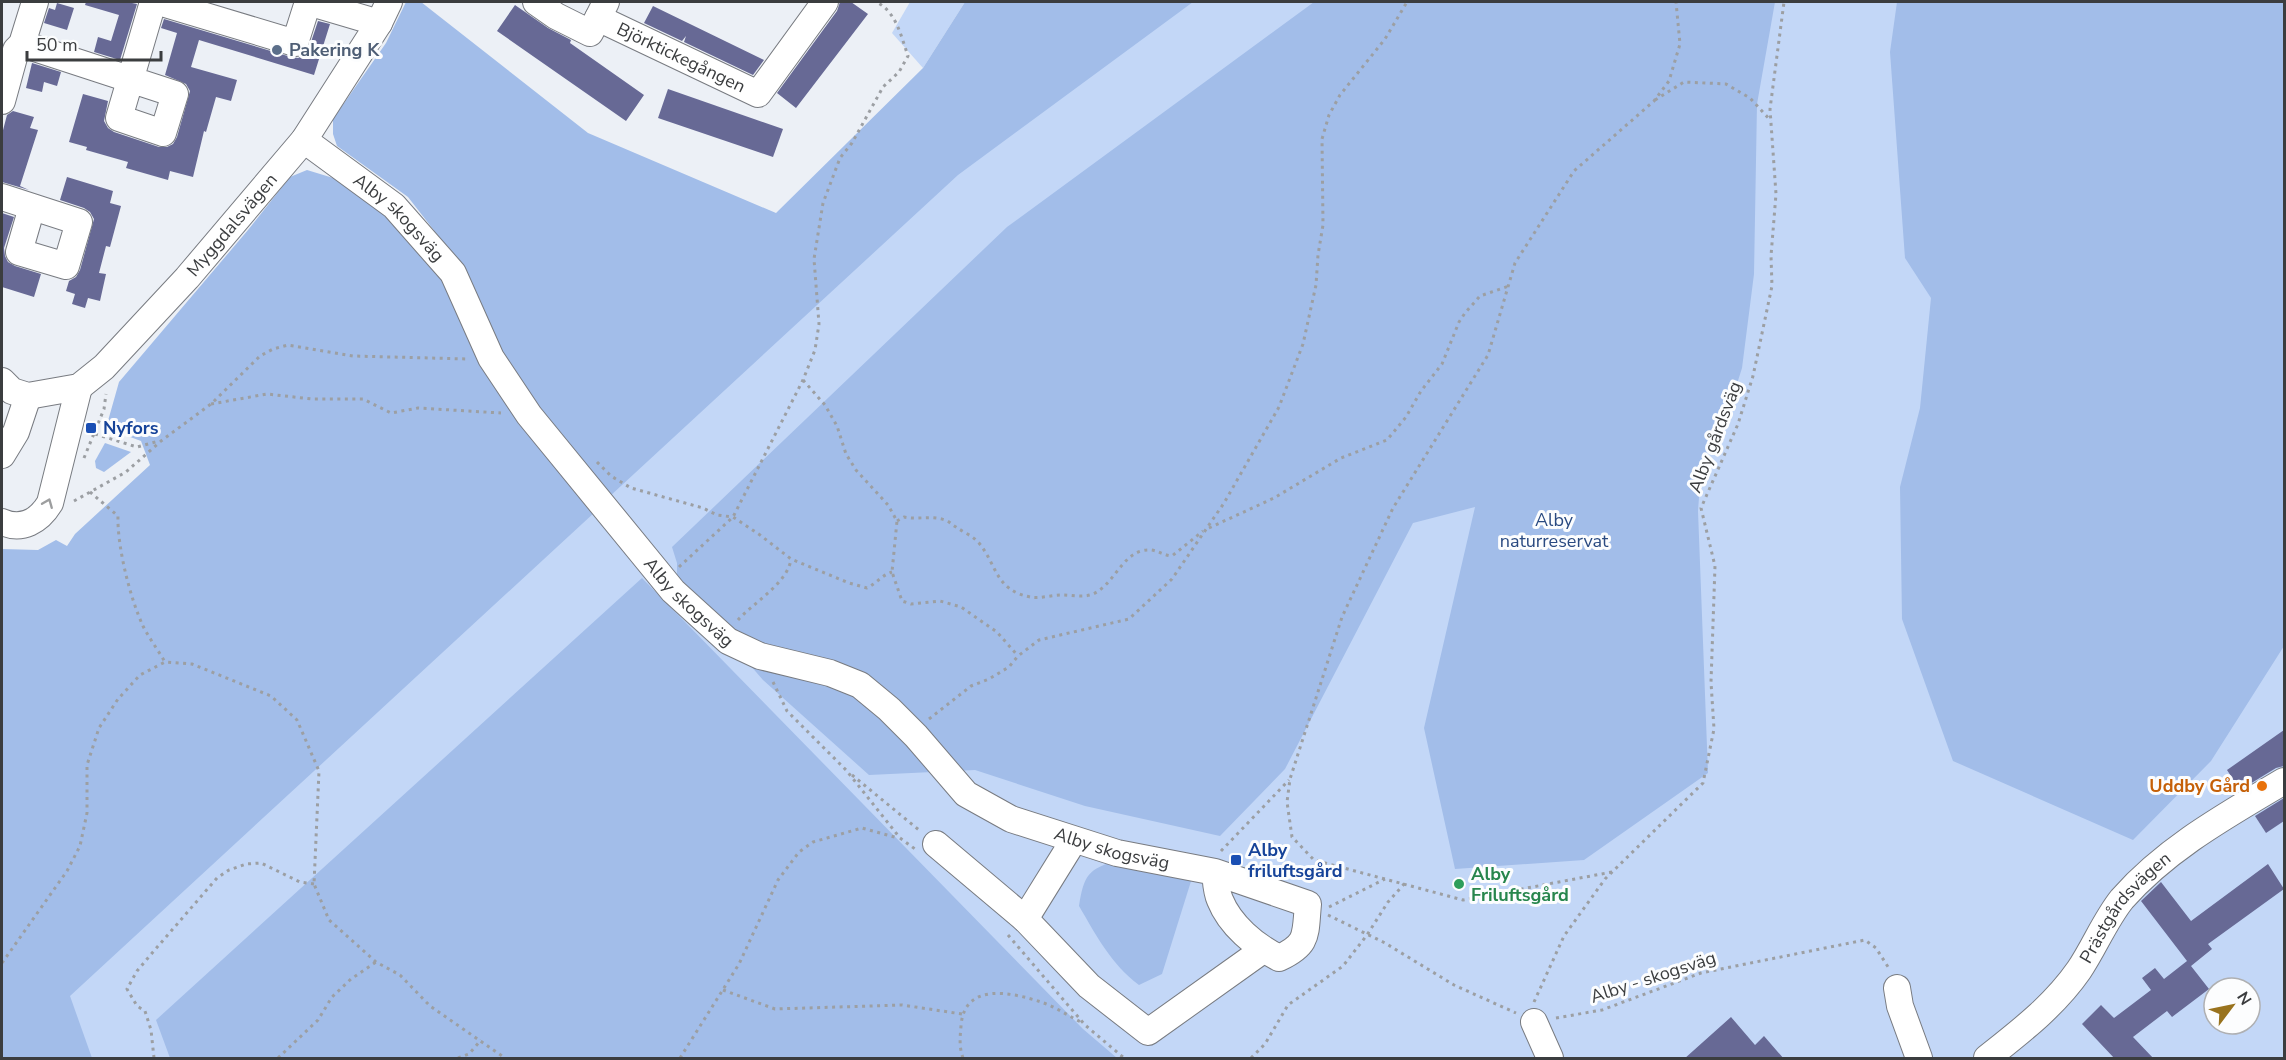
<svg xmlns="http://www.w3.org/2000/svg" width="2286" height="1060" font-family="'Nunito Sans',sans-serif">
<style>
.green{fill:#c3d7f7;fill-rule:evenodd}
.forest{fill:#a2bde9}
.building{fill:#676995}
.lines{fill:none;stroke-linecap:round;stroke-linejoin:round}
.minor-casing{stroke:#787b81;stroke-width:28}
.path{stroke:#9c9fa3;stroke-width:3;stroke-dasharray:3 4.5;stroke-linecap:butt}
.minor{stroke:#fff;stroke-width:26}
.oneway{stroke:#9d9e9f}
.service-dot{fill:#5c6f8a;stroke:#fcfdfe;stroke-width:2}
.transit-dot{fill:#1a4fb4;stroke:#fcfdfe;stroke-width:2}
.food-dot{fill:#e8710a;stroke:#fcfdfe;stroke-width:2}
.leisure-dot{fill:#2e9e5b;stroke:#fcfdfe;stroke-width:2}
.labels{text-anchor:middle;dominant-baseline:central;stroke-width:6;stroke-linejoin:round;paint-order:stroke}
.service-label{font-size:18px;font-weight:bold;fill:#4e5e75;stroke:#fcfdfe;text-anchor:start}
.street-label{font-size:18px;fill:#3b3d3f;stroke:#fcfdfe}
.transit-label{font-size:18px;font-weight:bold;fill:#164399;stroke:#fcfdfe;text-anchor:start}
.park-label{font-size:18px;fill:#2a4a81;stroke:#fcfdfe}
.food-label{font-size:18px;font-weight:bold;fill:#c56008;stroke:#fcfdfe;text-anchor:end}
.leisure-label{font-size:18px;font-weight:bold;fill:#27864d;stroke:#fcfdfe;text-anchor:start}
</style>
<rect width="100%" height="100%" fill="#ecf0f6"/>
<!-- green -->
<g class="green">
<polygon points="910,2 965,2 923,68 892,33"/>
<path d="M1033 2H2284V1058H2V787L600 446ZM2214 988H2250V1024H2214Z"/>
</g>
<!-- forest -->
<g class="forest">
<polygon points="406,2 421,2 588,133 776,213 923,68 965,2 1193,2 958,175 609,497 504,367 464,269 408,197 337,146 333,134 333,119 386,43"/>
<polygon points="1314,2 1775,2 1757,104 1754,274 1742,368 1717,447 1702,456 1698,511 1708,773 1584,860 1455,869 1424,728 1475,507 1413,523 1285,769 1220,836 1085,806 975,770 869,775 763,680 677,581 677,563 672,547 1007,227"/>
<polygon points="1897,2 2284,2 2284,646 2211,761 2133,840 1953,761 1902,619 1900,487 1920,408 1931,298 1905,258 1890,52"/>
<polygon points="307,170 343,181 389,215 446,280 595,512 70,996 92,1058 2,1058 2,549 38,550 56,540 67,546 75,534 150,465 141,441 106,428 119,382 248,230 290,177"/>
<polygon points="105,443 131,452 104,472 96,468 95,461"/>
<polygon points="642,578 1083,1029 1117,1058 170,1058 156,1020"/>
<path d="M1118 860 1192 878 1162 974 1139 985C1111 964 1096 935 1079 906 1084 875 1088 869 1118 860Z"/>
</g>
<!-- building -->
<g class="building">
<polygon points="86,2 127,2 137,4 120,60 94,52 98,37 111,41 119,15 85,5"/>
<polygon points="840,2 851,2 868,14 796,108 777,93 837,11"/>
<polygon points="57,3 74,8 67,30 44,23 49,8 55,10"/>
<polygon points="515,5 548,28 571,40 570,43 644,95 626,121 497,31"/>
<polygon points="653,6 764,60 753,75 684,42 686,36 682,41 644,23"/>
<polygon points="164,19 291,57 298,58 304,55 309,48 318,21 330,24 314,75 199,40 191,67 237,80 231,101 216,97 206,132 204,131 193,177 170,171 168,180 126,168 128,162 86,150 87,147 69,142 83,94 108,101 104,121 108,128 114,132 159,147 167,147 173,144 177,137 190,91 186,84 165,75 177,33 161,28"/>
<polygon points="32,63 61,72 57,86 44,82 42,92 26,88"/>
<polygon points="668,89 783,129 773,157 658,118"/>
<polygon points="13,111 34,117 30,128 38,130 20,186 29,190 2,182 2,134 7,115"/>
<polygon points="67,177 113,191 110,203 121,206 110,247 106,246 99,273 106,274 100,301 88,298 85,308 72,304 75,294 66,291 69,281 76,277 80,270 94,219 90,212 84,208 60,200"/>
<polygon points="2,213 14,217 4,248 5,256 8,262 15,266 41,274 34,297 2,287"/>
<polygon points="2284,730 2284,766 2276,768 2240,790 2227,770"/>
<polygon points="2284,798 2284,821 2266,833 2255,816"/>
<polygon points="2268,864 2284,889 2208,944 2212,949 2191,966 2209,989 2172,1017 2167,1011 2133,1037 2154,1059 2115,1059 2082,1024 2101,1005 2114,1018 2151,990 2142,978 2155,968 2164,979 2187,961 2141,901 2161,882 2191,921"/>
<polygon points="1731,1017 1755,1045 1764,1036 1784,1059 1684,1059"/>
</g>
<g class="lines">
<defs>
<g id="minor">
<polyline points="159,2 295,43 308,2"/>
<polyline points="308,2 379,23"/>
<polyline points="536,2 556,16 590,33 598,18"/>
<path id="s1" d="M606 2 598 18 758 94 825 2"/>
<polyline points="22,44 175,94 163,133 119,118 153,2"/>
<polyline points="2,101 16,50 22,44 35,2"/>
<path id="s2" d="M304 140 394 206 453 273 491 358 529 415 673 591 728 641 760 656 830 673 860 685 889 709 916 736 966 794 1011 819 1117 853 1215 872 1308 904C1305 935 1309 944 1279 958 1255 946 1230 925 1220 900 1216 891 1216 881 1215 872"/>
<polyline points="2,197 79,222 66,266 19,252 32,207"/>
<path id="s3" d="M2 381 12 391 28 396 79 387 104 367 187 278 304 140 379 23 389 2"/>
<polyline points="2,455 16,432 28,396"/>
<path d="M2 522C22 531 39 521 50 503L79 387"/>
<polyline points="936,844 1025,919 1089,986 1148,1032 1263,950"/>
<polyline points="1025,919 1074,840"/>
<polyline points="1897,988 1900,1006 1919,1058"/>
<polyline points="1534,1022 1550,1058"/>
<path id="s4" d="M1987 1058C2021 1031 2054 1006 2079 970 2094 948 2105 920 2122 899 2167 848 2227 815 2284 781"/>
</g>
</defs>
<!-- minor casing -->
<use href="#minor" class="minor-casing"/>
<!-- path -->
<g class="path">
<polyline points="1655,100 1684,82 1726,84 1750,98 1771,121"/>
<polyline points="803,380 825,405 837,426 846,454 856,470 888,505 897,521 892,572 902,601 911,604 940,601 961,607 997,632 1018,656"/>
<polyline points="211,404 267,394 312,399 363,399 391,413 418,408 501,413"/>
<polyline points="95,434 137,447 159,441"/>
<polyline points="84,458 104,409 106,394"/>
<path d="M597 462 611 476 631 488 703 508 717 515 733 517 760 535 791 559 849 583 867 588C877 583 882 575 892 572"/>
<path d="M90 492 118 516C117 546 130 598 143 626 149 638 158 650 165 662"/>
<polyline points="74,501 126,472 161,441 211,404 260,356 273,349 288,345 353,356 468,359"/>
<path d="M897 521 904 517C918 520 931 515 945 520 949 521 952 525 956 527 963 532 973 536 979 543 997 565 995 590 1030 597 1039 599 1051 595 1062 595 1072 595 1083 598 1093 594 1113 585 1121 557 1141 551 1156 547 1160 555 1172 556L1203 531"/>
<polyline points="1209,528 1274,498 1341,458 1387,440 1406,417 1421,391 1442,364 1459,322 1465,313 1480,296 1509,286"/>
<path d="M679 567 733 517 803 380 815 350 819 324 814 259 823 203 840 158 852 143 883 87 899 72 908 56C901 36 896 11 876 2"/>
<path d="M738 620C753 603 788 583 791 559"/>
<polyline points="773,682 787,711 846,770 900,838 915,849"/>
<polyline points="929,719 971,686 989,679 1009,667 1018,656 1039,640 1129,619 1172,579 1224,503 1279,407 1303,344 1316,285 1318,255 1323,225 1322,139 1329,115 1340,95 1385,39 1407,2"/>
<polyline points="852,775 919,830"/>
<polyline points="1221,851 1289,780"/>
<polyline points="1612,872 1463,900 1314,860 1292,837 1287,802 1290,779 1342,617 1393,508 1488,355 1515,263 1574,171 1654,101 1669,81 1680,44 1676,2"/>
<polyline points="1329,907 1385,879"/>
<polyline points="1328,915 1385,943 1454,985 1516,1013"/>
<polyline points="1008,935 1085,1025 1124,1058"/>
<polyline points="2,963 67,871 80,846 87,813 87,765 99,728 118,699 140,675 165,662 192,664 271,696 297,720 319,771 314,884 329,920 376,962 400,975 430,1006 505,1058"/>
<polyline points="723,990 775,1009 902,1005 962,1014"/>
<polyline points="1534,1002 1564,936 1605,879 1703,783 1714,729 1711,682 1715,566 1701,508 1738,424 1753,376 1772,286 1771,256 1776,194 1770,109 1784,2"/>
<polyline points="1556,1018 1602,1010 1701,973 1865,940 1876,948 1890,970"/>
<polyline points="154,1058 151,1030 145,1011 137,1006 127,989 137,971 153,952 217,878 229,870 246,864 261,863 300,882 314,884"/>
<polyline points="278,1058 318,1020 332,997 351,979 376,962"/>
<polyline points="458,1058 469,1054 481,1040"/>
<polyline points="680,1058 739,964 778,880 799,852 813,842 862,828 898,838"/>
<path d="M963 1058C959 1047 960 1038 961 1026 964 982 1011 992 1041 1002 1056 1007 1070 1017 1083 1023"/>
<polyline points="1251,1058 1265,1044 1288,1005 1343,966 1367,935 1388,902 1405,883"/>
</g>
<!-- minor -->
<use href="#minor" class="minor"/>
</g>
<!-- one-way arrows -->
<defs><path id="oneway-chevron" d="M-2-3.5L2.5 0L-2 3.5" fill="none" stroke-width="1.6" stroke-linecap="round" stroke-linejoin="round" transform="scale(1.5)"/></defs>
<use class="oneway" href="#oneway-chevron" transform="translate(48 503) rotate(-68)"/>
<!-- markers -->
<circle class="service-dot" cx="277" cy="50" r="6"/>
<g class="transit-dot">
<rect x="85" y="422" width="12" height="12" rx="3"/>
<rect x="1230" y="854" width="12" height="12" rx="3"/>
</g>
<circle class="food-dot" cx="2262" cy="786" r="6"/>
<circle class="leisure-dot" cx="1459" cy="884" r="6"/>
<g class="labels">
<!-- service labels -->
<g class="service-label">
<text x="289" y="50">Pakering K</text>
</g>
<!-- street labels -->
<g class="street-label">
<text stroke="none"><textPath href="#s1" startOffset="110">Björktickegången</textPath></text>
<text stroke="none"><textPath href="#s2" startOffset="123">Alby skogsväg</textPath></text>
<text stroke="none"><textPath href="#s3" startOffset="306">Myggdalsvägen</textPath></text>
<text transform="translate(1715 437) rotate(-69)">Alby gårdsväg</text>
<text stroke="none"><textPath href="#s2" startOffset="609">Alby skogsväg</textPath></text>
<text stroke="none"><textPath href="#s2" startOffset="1113">Alby skogsväg</textPath></text>
<text stroke="none"><textPath href="#s4" startOffset="206">Prästgårdsvägen</textPath></text>
<text transform="translate(1653 977) rotate(-18)">Alby - skogsväg</text>
</g>
<!-- transit labels -->
<g class="transit-label">
<text x="103" y="428">Nyfors</text>
<text x="1248" y="850">Alby<tspan x="1248" dy="21">friluftsgård</tspan></text>
</g>
<!-- park labels -->
<g class="park-label">
<text x="1554" y="520">Alby<tspan x="1554" dy="21">naturreservat</tspan></text>
</g>
<!-- food labels -->
<g class="food-label">
<text x="2250" y="786">Uddby Gård</text>
</g>
<!-- leisure labels -->
<g class="leisure-label">
<text x="1471" y="874">Alby<tspan x="1471" dy="21">Friluftsgård</tspan></text>
</g>
</g>
<!-- border -->
<rect width="2286" height="1060" fill="none" stroke="#3b3d3f" stroke-width="6"/>
<!-- north arrow -->
<g transform="translate(2232 1006) rotate(58)"><circle r="28" fill="#fcfdfe" stroke="#afb0b2" stroke-width="1.5"/>
<path d="M0-4.5L10 22L0 15L-10 22Z" fill="#99731e"/>
<text y="-9" font-size="16" font-weight="bold" text-anchor="middle" fill="#3b3d3f">N</text>
</g>
<!-- scale -->
<path d="M27 51v9h134v-9" fill="none" stroke="#3b3d3f" stroke-width="3"/>
<text x="36" y="51" font-size="18" fill="#3b3d3f" stroke="#fcfdfe" stroke-width="4.5" paint-order="stroke">50 m</text>
</svg>
